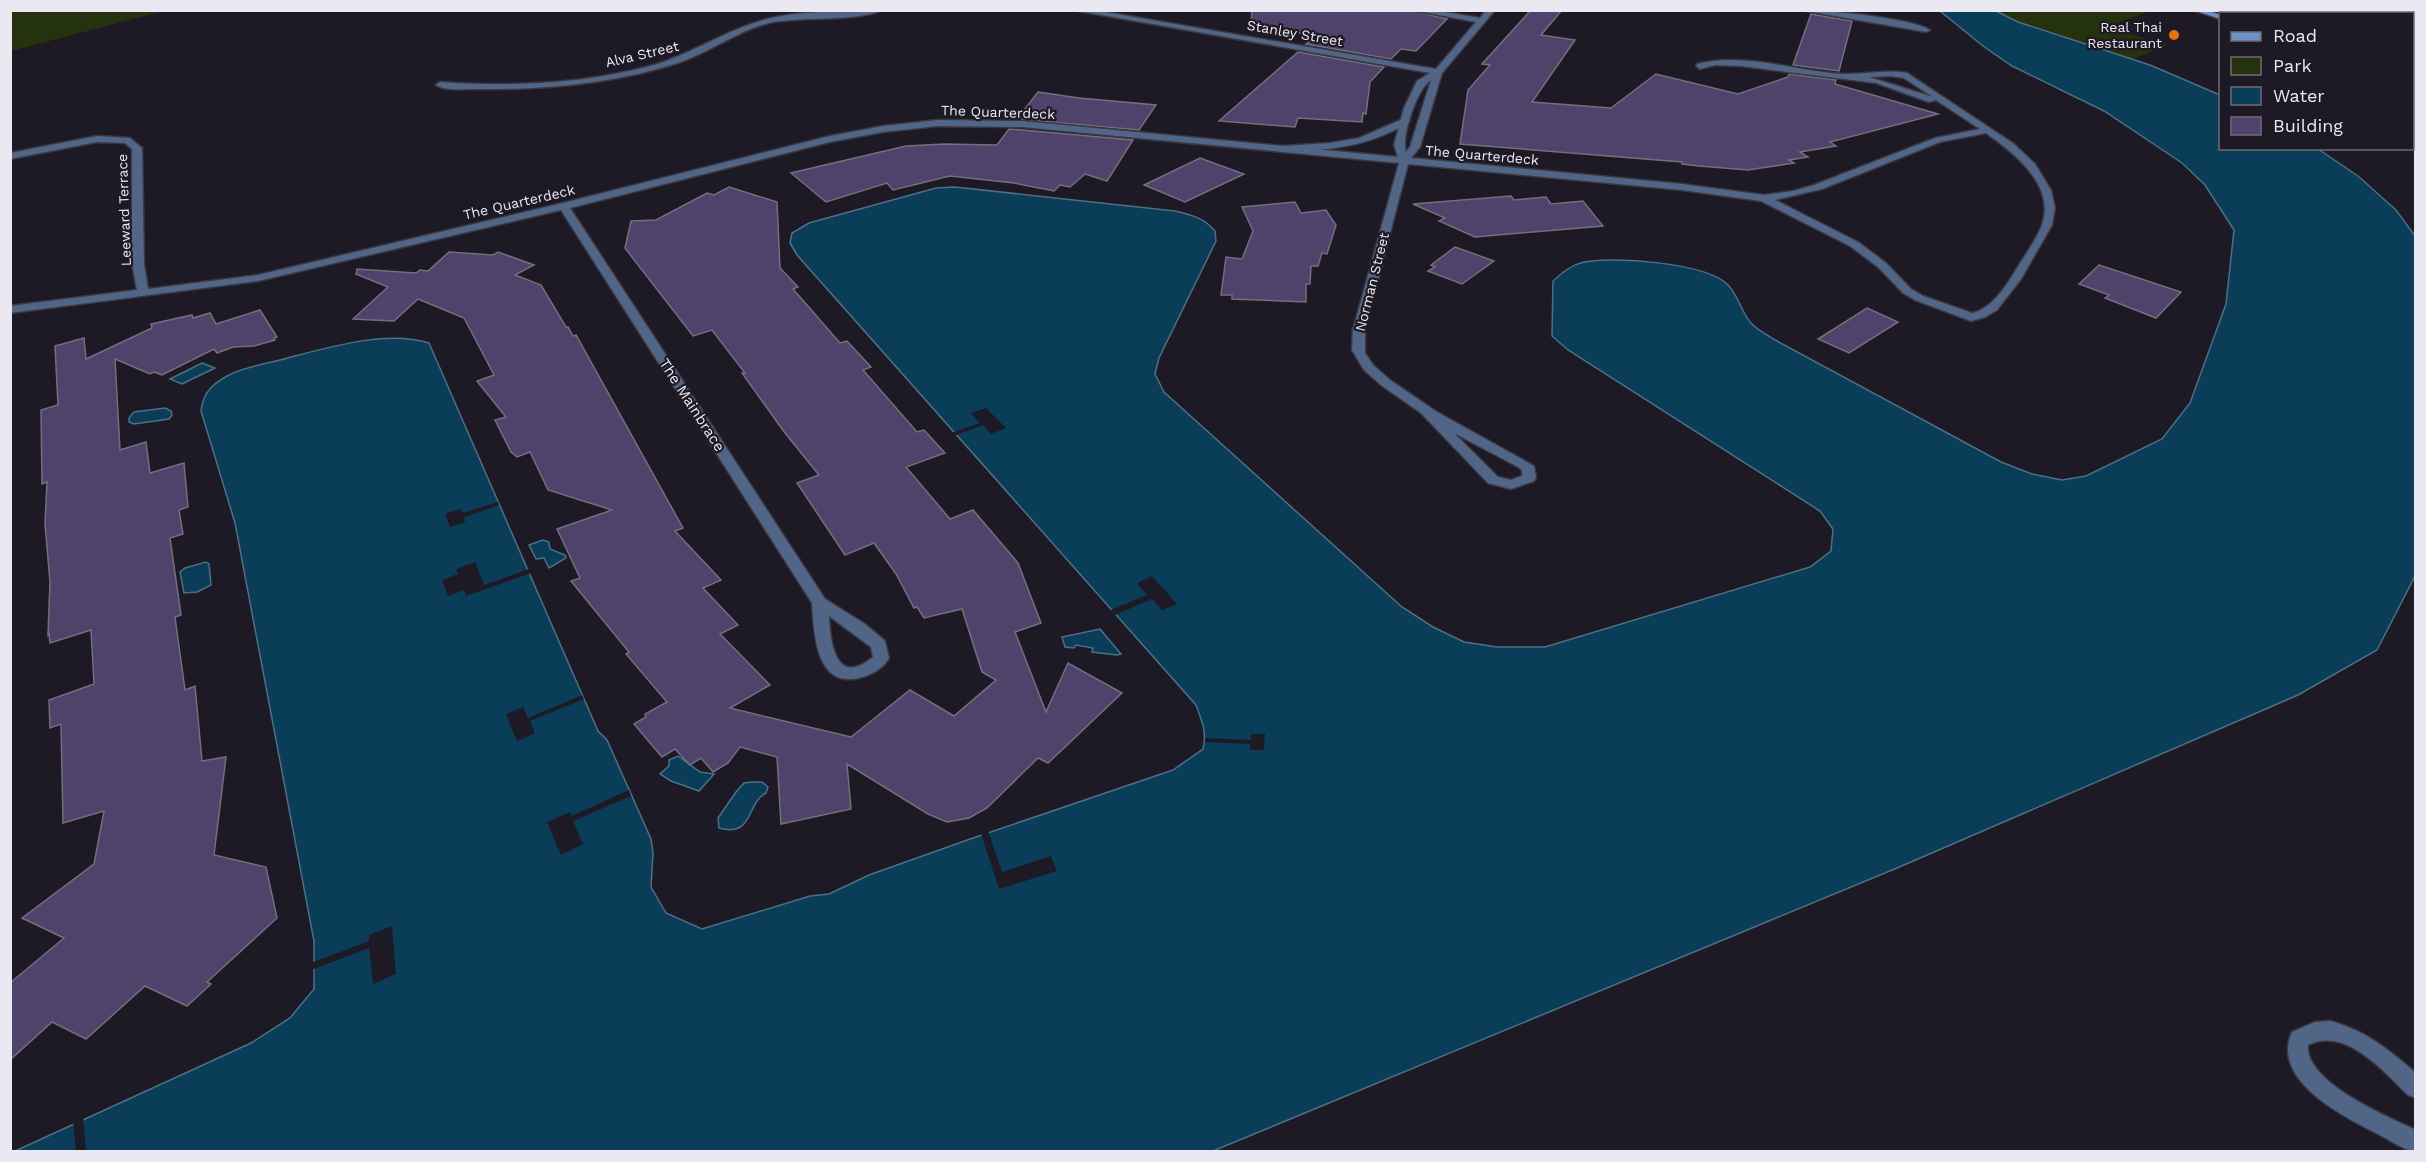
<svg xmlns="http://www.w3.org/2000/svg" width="2426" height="1162" font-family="'Work Sans',sans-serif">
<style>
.green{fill:#24330d}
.water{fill:#0a3d57;stroke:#4d7085;stroke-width:1.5}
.pier{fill:#1d1a25}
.building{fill:#4f436b;stroke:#736f7d;stroke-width:1.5}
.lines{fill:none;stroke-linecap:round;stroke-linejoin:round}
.lane-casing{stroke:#3a3741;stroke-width:3}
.street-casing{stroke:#3a3741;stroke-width:3}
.secondary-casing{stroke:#3a3741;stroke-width:3}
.lane{fill:#516686;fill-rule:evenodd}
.street{fill:#516686;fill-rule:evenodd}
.secondary{fill:#6e90c4;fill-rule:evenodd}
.food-dot{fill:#e8710a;stroke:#1d1a25;stroke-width:2}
.labels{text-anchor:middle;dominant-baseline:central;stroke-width:4.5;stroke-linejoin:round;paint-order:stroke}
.far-poi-label{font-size:14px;fill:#eae8f0;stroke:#1d1a25;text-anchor:end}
.far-street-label{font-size:14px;fill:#eae8f0;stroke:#1d1a25}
.street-label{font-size:15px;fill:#eae8f0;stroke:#1d1a25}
</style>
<rect width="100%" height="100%" fill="#1d1a25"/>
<!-- green -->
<g class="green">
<polygon points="10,11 11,10 164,11 11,51"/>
<polygon points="1996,11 2150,11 2108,27 2168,45 2133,59 2018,22"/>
</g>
<!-- water -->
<g class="water">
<path d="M1940 11H1996L2018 22 2150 65 2220 95V148L2318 149 2358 176 2396 210 2415 236V571L2414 578 2377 650 2298 695 1897 868 1213 1151 13 1152 251 1043 290 1018 314 989V941L235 523 201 411C203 392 213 383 231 374 246 367 264 364 280 360 323 349 385 329 429 343L598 731 607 740 651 839 653 853 651 887 666 913 702 929 810 896 829 894 869 875 973 838 1173 770 1203 749C1207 732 1202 721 1196 705L797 255 790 243 792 233 809 223 936 188 955 187 1175 211C1192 215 1204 218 1215 231L1216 241 1159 358 1155 374 1164 392 1402 607 1433 627 1464 642 1497 647H1545L1810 567 1831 551 1833 529 1820 511 1568 350 1552 336 1553 281C1563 272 1571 265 1584 262 1614 256 1705 263 1727 284 1738 294 1741 312 1751 323 1757 330 1769 336 1777 341L2001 462 2032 474 2062 480 2086 476 2162 439 2190 403 2226 304 2234 230 2205 185 2182 163 2104 111 2012 66 1983 46Z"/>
<polygon points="202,363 215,368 182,384 170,379"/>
<polygon points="165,408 171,411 172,415 169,419 134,424 129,422 129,418 134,412"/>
<polygon points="543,540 549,542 550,549 565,555 566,558 549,568 544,558 536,559 529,545"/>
<polygon points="206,562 209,564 211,585 197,592 184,593 180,572 185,568"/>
<polygon points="1100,629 1121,654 1117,655 1092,652 1093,648 1076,645 1074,648 1065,647 1062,637"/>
<polygon points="678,756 700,772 714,774 699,791 671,781 660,774 669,766 669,760"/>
<path d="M752 782H762L768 787 766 793C746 803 754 838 719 828L718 818 736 792 744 783Z"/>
</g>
<!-- pier -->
<g class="pier">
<polygon points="986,408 1006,428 991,434 983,425 954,436 951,433 980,423 971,413"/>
<polygon points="498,502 499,505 464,517 465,522 450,527 445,514 461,509 463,513"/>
<polygon points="475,562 484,585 529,569 531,573 466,596 464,590 448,596 442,580 458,574 456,569"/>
<polygon points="1152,576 1177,604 1162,610 1152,599 1115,615 1111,610 1147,595 1137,583"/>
<polygon points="582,695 584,699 530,721 535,733 517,741 506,714 523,707 528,718"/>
<polygon points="1251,734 1265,734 1264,750 1250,750 1250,744 1205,742 1205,738 1251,740"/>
<polygon points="629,790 631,796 573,821 583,844 561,855 547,822 570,812 572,816"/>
<polygon points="988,831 1002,872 1051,856 1057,871 999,889 981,833"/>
<polygon points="392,926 396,974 373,984 369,948 311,970 311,963 369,941 369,935"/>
<polygon points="83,1116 86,1151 76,1151 73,1121"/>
</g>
<!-- building -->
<g class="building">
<polygon points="1252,10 1410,10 1447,19 1416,51 1401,49 1391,59 1306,44 1316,36 1251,24"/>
<polygon points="1531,10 1562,10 1541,35 1575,40 1532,102 1611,108 1656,74 1738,94 1788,77 1789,74 1836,80 1835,84 1938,114 1830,142 1836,146 1800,152 1808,157 1789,160 1794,163 1748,170 1699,166 1682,164 1682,162 1460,144 1468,90 1490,65 1482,64"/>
<polygon points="1811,14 1852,21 1839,71 1793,65"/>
<polygon points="1298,52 1384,67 1370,82 1366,114 1363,113 1362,122 1298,118 1295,127 1219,121"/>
<polygon points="1038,92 1079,98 1156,105 1139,130 1017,119"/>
<polygon points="1009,129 1133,140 1107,181 1085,174 1070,187 1060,185 1054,191 1014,183 950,176 893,190 887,183 826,202 791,173 906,146 944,144 997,145"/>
<polygon points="1200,158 1244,174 1185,202 1144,185"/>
<polygon points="729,187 777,202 780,268 798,287 793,289 840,343 847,341 871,367 863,370 917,432 924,430 945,453 906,467 950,519 973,510 1018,563 1041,623 1015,632 1046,712 1068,663 1122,693 1048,763 1038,758 987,808 969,818 947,822 928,814 847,764 851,809 781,824 777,757 740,747 728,763 713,772 701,758 690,765 675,749 662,757 634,724 646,717 645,714 667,702 626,654 629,652 571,581 580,578 557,529 612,510 548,490 530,452 517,457 511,452 495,420 506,417 477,381 494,375 464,318 418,299 394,321 353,319 388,287 356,274 357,269 416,273 420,270 428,271 449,252 493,255 498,252 534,265 515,275 541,285 566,327 568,327 573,336 576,335 683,528 675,531 721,580 703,588 738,625 720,634 770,685 730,708 851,737 910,690 954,716 996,680 982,672 962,609 924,618 917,607 914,608 896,574 874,543 845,555 797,483 819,475 785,433 742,373 745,373 712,330 693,336 625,248 631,221 656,220 707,193 714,195"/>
<polygon points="1511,196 1514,200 1546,197 1551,204 1583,201 1603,226 1475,237 1439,221 1445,218 1413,204"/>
<polygon points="1295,202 1301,213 1326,210 1336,225 1327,254 1322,253 1318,266 1311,266 1310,284 1306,284 1306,302 1232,299 1232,295 1221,295 1226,257 1242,259 1253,231 1242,207"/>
<polygon points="1455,247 1494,261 1462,284 1428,271 1435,267 1431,265"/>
<polygon points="2099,265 2181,292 2156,318 2105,298 2109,295 2079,284"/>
<polygon points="1867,308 1898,322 1849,353 1818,339"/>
<polygon points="260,310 277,337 274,338 275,340 254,346 233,347 217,353 214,349 162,375 154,372 150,374 115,359 120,450 146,442 150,473 184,463 188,507 179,510 183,534 170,538 181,615 175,617 185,690 195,686 202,761 226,757 214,855 266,867 277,918 207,982 211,984 187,1006 145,986 86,1039 52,1022 10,1060 10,983 64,938 22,918 94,864 104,811 63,823 61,724 50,728 49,700 94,684 91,630 50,643 49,634 48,635 50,582 45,524 47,482 42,484 41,410 58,405 55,346 84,338 86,359 152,328 151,324 192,315 193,318 210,313 216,324"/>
</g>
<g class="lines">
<defs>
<g id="lane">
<polygon points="2412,113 2416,114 2416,120 2412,119"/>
<path d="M1405 118 1410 121 1408 123C1376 142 1342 149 1304 151 1296 151 1284 154 1277 149L1282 146 1330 143 1359 138Z"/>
</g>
<g id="street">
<path d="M856 10H882C859 22 799 16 769 23 737 31 709 53 678 63 613 84 543 90 475 89 464 89 445 91 436 85L440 82C509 87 582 84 650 66 689 56 722 32 760 21 791 11 824 13 856 10Z"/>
<path d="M1073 10H1094L1436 69 1476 22 1412 10H1433L1480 18 1486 10H1495L1442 73 1420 147 1411 158 1682 184 1764 195 1793 191 1814 185 1935 138 1980 129 1936 100 1929 102 1876 83 1741 66 1715 65 1700 69 1696 66 1697 64C1744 52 1795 71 1843 74 1865 75 1885 69 1907 73L2014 144 2035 164 2051 190 2055 208 2052 225 2021 279 1997 310 1985 317 1971 321 1915 300 1903 293 1878 267 1850 246 1761 201 1682 190 1408 164 1365 330V353L1373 365 1390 380 1437 412 1534 466 1536 478 1534 481 1511 489 1488 483 1421 413 1381 385 1364 370 1352 350 1353 330 1399 163 1022 127 938 126 883 132 830 142 570 208 825 599 865 624 885 641 889 658C883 669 871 675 859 678 815 688 814 631 812 603L561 210 258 281 10 313V306L137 290 132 264V149L125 143 97 142 10 159V153L97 136 130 138 142 148 144 264 148 289 258 275 563 203 830 136 883 126 938 120 1022 121 1398 157 1394 145 1404 108 1417 81 1430 73ZM1891 76 1904 78 1933 97 1869 77ZM1431 80 1410 147 1406 152C1401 136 1417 89 1431 80ZM1986 133C2014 153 2056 185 2042 225 2036 241 2023 258 2014 273 2005 288 1990 310 1972 313L1923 296 1911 289 1886 263 1858 242 1775 200 1822 189 1940 142ZM1454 433 1518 467 1522 470V476L1511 480 1498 477ZM829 616 871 647 873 657C836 688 830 643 829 616Z"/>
<path d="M1801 10C1826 10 1911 18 1930 30L1926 32Z"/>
<polygon points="2412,128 2416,129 2416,135 2412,134"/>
<path d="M2330 1021C2365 1030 2389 1050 2416 1073V1098L2408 1095C2384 1072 2346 1026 2308 1045 2304 1082 2388 1117 2416 1130V1152C2403 1150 2390 1140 2378 1134 2344 1117 2270 1080 2292 1032L2315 1022Z"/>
</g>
<g id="secondary">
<polygon points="2193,10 2207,10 2220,15 2220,19"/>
<rect x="2412" y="66" width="4" height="6"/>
</g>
</defs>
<!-- lane casing -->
<use href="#lane" class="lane-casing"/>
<!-- street casing -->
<use href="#street" class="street-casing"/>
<!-- secondary casing -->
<use href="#secondary" class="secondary-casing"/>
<!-- lane -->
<use href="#lane" class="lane"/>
<!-- street -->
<use href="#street" class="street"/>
<!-- secondary -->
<use href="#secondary" class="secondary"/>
</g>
<!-- markers -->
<circle class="food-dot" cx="2174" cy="35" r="6"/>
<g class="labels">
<!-- far-poi labels -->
<g class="far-poi-label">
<text x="2162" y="27">Real Thai<tspan x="2162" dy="16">Restaurant</tspan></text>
</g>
<!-- far-street labels -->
<g class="far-street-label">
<text transform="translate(1295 33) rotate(10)">Stanley Street</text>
<text transform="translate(642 54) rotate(-13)">Alva Street</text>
<text transform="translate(998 112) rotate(2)">The Quarterdeck</text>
<text transform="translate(1482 155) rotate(5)">The Quarterdeck</text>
<text transform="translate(519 202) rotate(-13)">The Quarterdeck</text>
<text transform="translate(124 210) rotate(-92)">Leeward Terrace</text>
<text transform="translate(1372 282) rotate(-76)">Norman Street</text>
</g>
<!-- street labels -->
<g class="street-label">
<text transform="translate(692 405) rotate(57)">The Mainbrace</text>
</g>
</g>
<!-- border -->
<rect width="2426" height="1162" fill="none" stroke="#eae8f0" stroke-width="24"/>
<!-- legend -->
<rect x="2219" y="12" width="195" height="138" fill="#1d1a25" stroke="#6f6c76" stroke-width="1.5"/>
<rect x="2231" y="32" width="30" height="9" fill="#6e90c4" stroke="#6f6c76" stroke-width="1.5"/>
<text x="2273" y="42" font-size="18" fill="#eae8f0">Road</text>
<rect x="2231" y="57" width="30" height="18" fill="#24330d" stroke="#6f6c76" stroke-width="1.5"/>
<text x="2273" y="72" font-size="18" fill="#eae8f0">Park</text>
<rect x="2231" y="87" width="30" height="18" fill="#0a3d57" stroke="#6f6c76" stroke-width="1.5"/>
<text x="2273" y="102" font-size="18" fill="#eae8f0">Water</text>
<rect x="2231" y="117" width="30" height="18" fill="#4f436b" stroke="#6f6c76" stroke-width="1.5"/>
<text x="2273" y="132" font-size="18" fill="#eae8f0">Building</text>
</svg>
